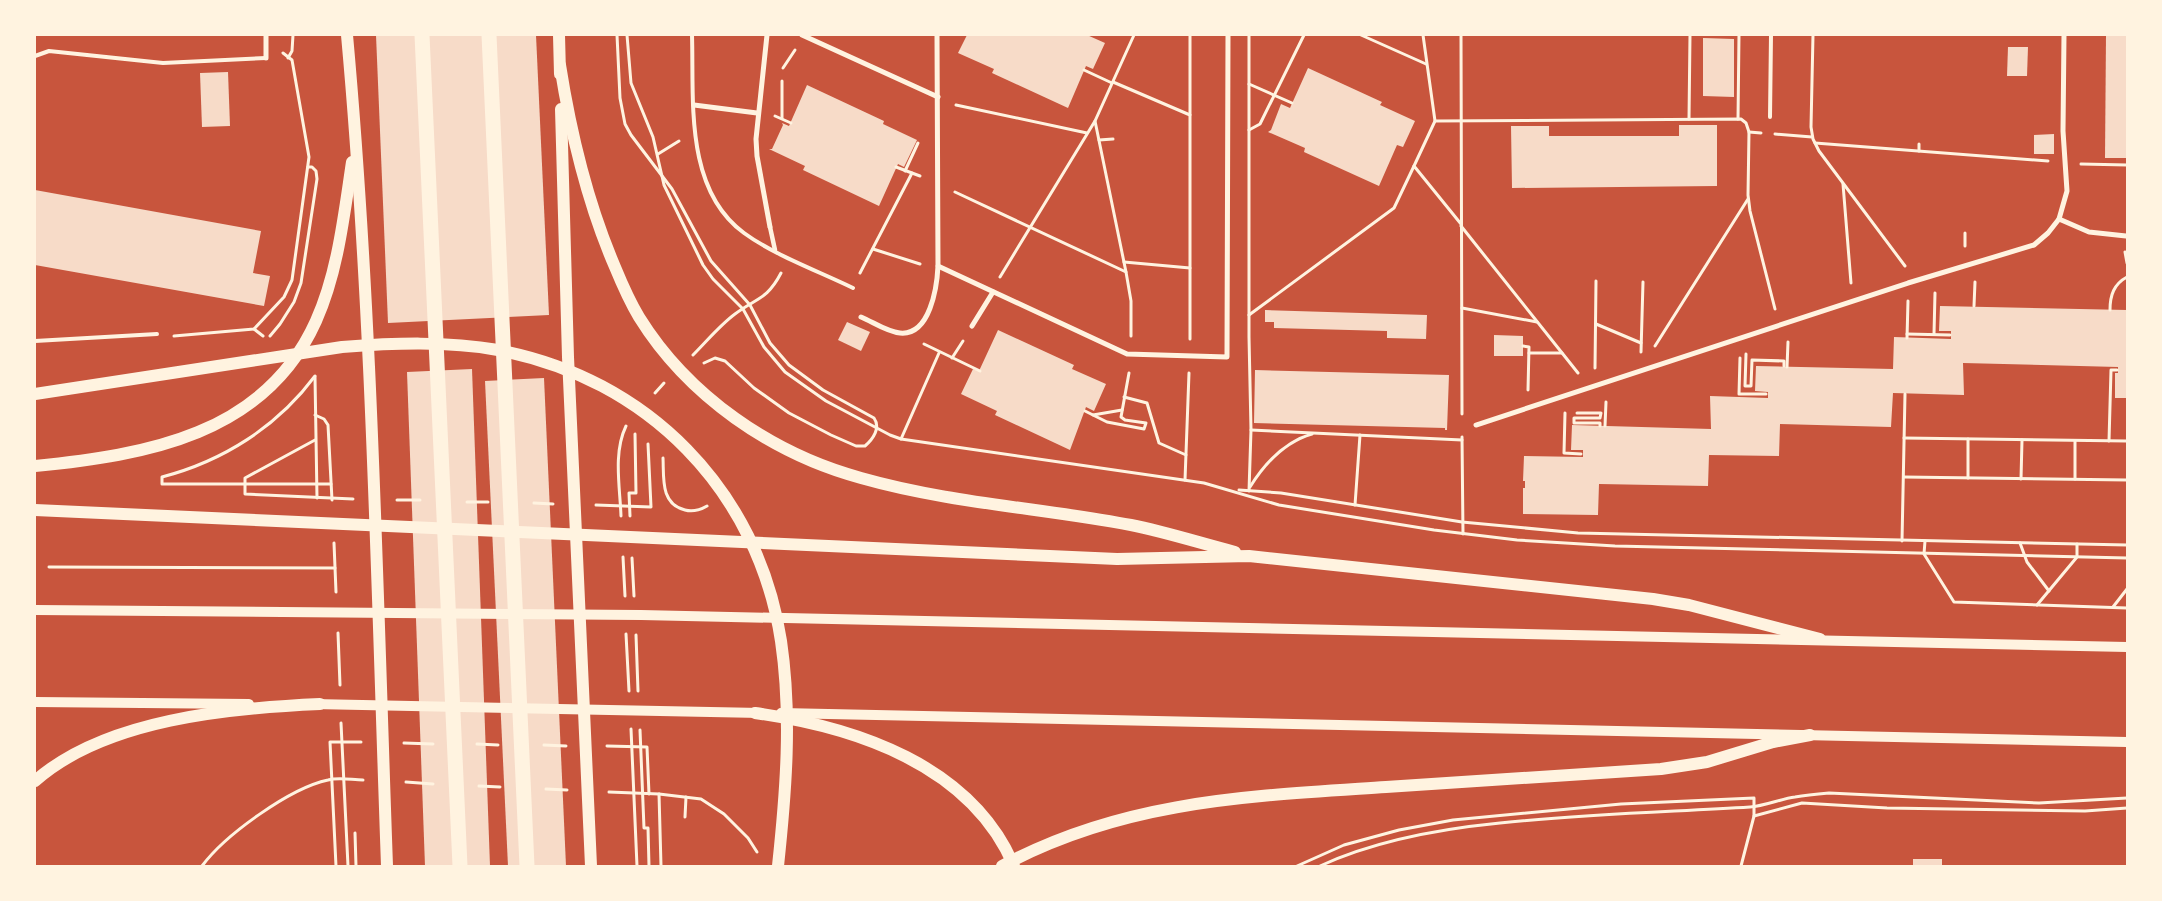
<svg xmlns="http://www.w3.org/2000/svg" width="2162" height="901" font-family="Jost,sans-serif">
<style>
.building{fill:#f7dbc8}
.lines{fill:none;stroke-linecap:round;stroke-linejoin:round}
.path{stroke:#fff3e0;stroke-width:3}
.service{stroke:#fff3e0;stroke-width:4}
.pedestrian{stroke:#fff3e0;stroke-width:4.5}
.minor{stroke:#fff3e0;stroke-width:5}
.secondary{stroke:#fff3e0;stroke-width:10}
.primary{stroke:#fff3e0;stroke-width:12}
.motorway{stroke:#fff3e0;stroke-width:15}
</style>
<rect width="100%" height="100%" fill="#c8553d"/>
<!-- building -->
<g class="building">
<polygon points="376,35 536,35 549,315 388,323"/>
<polygon points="967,35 1087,35 1105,43 1093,69 1086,66 1068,108 992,73 994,69 958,53"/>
<polygon points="2106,35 2127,35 2127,158 2105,158"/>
<polygon points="1703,38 1734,39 1734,97 1703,96"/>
<polygon points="2008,47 2028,47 2027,76 2007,76"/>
<polygon points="1308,68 1382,102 1380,105 1415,121 1403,147 1397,145 1379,186 1304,152 1305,148 1268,132 1271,130 1281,104 1290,108"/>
<polygon points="228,72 230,126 202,127 200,73"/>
<polygon points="807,85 884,121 883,124 917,140 904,167 898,164 879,206 803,170 805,166 769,149 772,149 783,125 782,123 789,126"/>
<polygon points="1679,125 1717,125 1717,186 1512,188 1511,126 1549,126 1549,136 1679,136"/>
<polygon points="2054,134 2054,154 2034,154 2034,135"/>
<polygon points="35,190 261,231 253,273 270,276 264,306 35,265"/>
<polygon points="1940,306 2127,310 2127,398 2115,398 2115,373 2118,373 2118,367 1963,363 1964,395 1893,393 1891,427 1780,424 1779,456 1709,455 1708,486 1599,484 1598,515 1523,514 1523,488 1525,488 1525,481 1523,481 1524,456 1583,457 1583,450 1571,450 1572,425 1711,429 1710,396 1768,398 1768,392 1755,391 1756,366 1893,369 1894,337 1951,339 1951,331 1939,331"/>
<polygon points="1265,310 1427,315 1426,339 1387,338 1387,331 1274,328 1274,322 1265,322"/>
<polygon points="847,322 870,332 861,351 838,340"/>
<polygon points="998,330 1074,365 1072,369 1106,384 1094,411 1086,407 1070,450 995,415 997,411 961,394 973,369 979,371"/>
<polygon points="1494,335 1523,336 1523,356 1494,356"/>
<polygon points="472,369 490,866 425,866 407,372"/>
<polygon points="1255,370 1449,375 1447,430 1445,430 1445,428 1254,423"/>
<polygon points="544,378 566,866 508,866 485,381"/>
<rect x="1913" y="859" width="29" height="7"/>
</g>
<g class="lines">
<!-- path -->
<g class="path">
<path d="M617 35 620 98 625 124 631 135 672 189 711 261 750 305 770 343 789 365 823 390 874 418C881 428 873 439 865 446H856L831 435 789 413 754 388 725 361 715 358 704 363"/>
<polyline points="627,35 631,83 653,137 664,185 703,265 713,279 743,309 764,347 785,372 826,401 890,435 901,439 1204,483 1279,505 1434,530 1517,540 1615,546 2127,558"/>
<polyline points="1361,35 1426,64"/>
<polyline points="1423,35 1435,121"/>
<polyline points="1461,35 1462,414"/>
<polyline points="1813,35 1811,127 1813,139 1819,151 1905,266"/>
<polyline points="288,58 292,51 293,35"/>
<polyline points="783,68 795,50"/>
<polyline points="1084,70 1112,83"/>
<polyline points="782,81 782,118"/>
<polyline points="1113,82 1190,115"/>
<polyline points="1249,84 1292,103"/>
<polyline points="956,105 1087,133"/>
<polyline points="775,116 791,123"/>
<polyline points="1689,119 1690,35"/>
<polyline points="1738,119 1739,35"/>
<polyline points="1095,121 1134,35"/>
<polyline points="1249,130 1260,124 1304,35"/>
<polyline points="1749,132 1761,133"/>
<polyline points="1775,134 1812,137"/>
<polyline points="1099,140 1113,139"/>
<polyline points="1815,143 2048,161"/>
<polyline points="1919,151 1919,144"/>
<polyline points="658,154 679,141"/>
<polyline points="2081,164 2127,165"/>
<polyline points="1414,166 1435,121 1741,119 1746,123 1749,132 1748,195 1750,211 1775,309"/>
<polyline points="896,167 920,176"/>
<polyline points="905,171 918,143"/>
<polyline points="1843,184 1851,283"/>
<polyline points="955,192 1126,272 1131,301 1131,336"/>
<polyline points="1461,226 1578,373"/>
<polyline points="1965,246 1965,233"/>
<polyline points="873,249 920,264"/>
<polyline points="2125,252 2127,263"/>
<polyline points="1124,262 1190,268"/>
<polyline points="860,273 912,173"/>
<polyline points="1000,277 1095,121 1126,272"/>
<polyline points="1974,306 1975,282"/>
<polyline points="1462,308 1537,322"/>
<path d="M2110 310C2110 295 2114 284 2127 277"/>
<polyline points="1249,315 1394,208 1414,166 1461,224"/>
<polyline points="1596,324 1641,343"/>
<polyline points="254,329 263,336"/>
<polyline points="1907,334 1950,335"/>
<polyline points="1934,334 1935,293"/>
<polyline points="174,336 254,329 284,297 292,280 309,157 292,60 283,53"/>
<polyline points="270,336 280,324 294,302 301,283 317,179 316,171 312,167 308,167"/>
<polyline points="1907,338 1908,301"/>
<polyline points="1190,339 1190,35"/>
<polyline points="924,344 980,371"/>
<polyline points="1523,346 1529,347 1528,390"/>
<polyline points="1655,346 1748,199"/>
<polyline points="1641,352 1643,282"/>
<polyline points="1529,353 1562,353"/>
<polyline points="1746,354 1745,386 1751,386 1752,360 1784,361 1784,366"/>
<path d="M693 355C707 341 720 325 735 314 756 298 767 300 781 273"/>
<polyline points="952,358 963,341"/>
<polyline points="1740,358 1739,394 1766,394"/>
<polyline points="1787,367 1788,342"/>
<polyline points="1595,368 1596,281"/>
<path d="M315 376C277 427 223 461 162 477V484H331"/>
<polyline points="315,377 317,498"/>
<polyline points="655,393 664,383"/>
<polyline points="1124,397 1147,403 1159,443 1186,455"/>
<polyline points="1085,411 1093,415 1122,410"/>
<polyline points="1565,413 1564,453 1581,454"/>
<polyline points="1577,413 1601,413 1600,418 1574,418 1574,423 1600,423 1600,426"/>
<polyline points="315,415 324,419 328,425 332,500"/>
<polyline points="1093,415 1107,422 1144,429 1146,423 1125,420 1121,417 1129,373"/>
<polyline points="1605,426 1606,402"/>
<polyline points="1251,430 1462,440"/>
<polyline points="1462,437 1463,534"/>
<polyline points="1904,438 2127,441"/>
<polyline points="901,439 939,353"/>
<polyline points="315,440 245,478 245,494 353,499"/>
<polyline points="2109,441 2111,370 2117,370"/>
<path d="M663 458C664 477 660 504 685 510 692 512 700 510 707 506"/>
<polyline points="1904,477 2127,480"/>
<polyline points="1968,478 1968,439"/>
<polyline points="2021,479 2022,440"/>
<polyline points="2075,479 2075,441"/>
<polyline points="1185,480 1189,373"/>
<path d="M1250 487C1265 463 1284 442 1312 434"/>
<polyline points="1239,490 1281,493 1462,522 1578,533 2127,545"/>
<polyline points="1249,491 1251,430 1249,337 1249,35"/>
<polyline points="397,500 420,500"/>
<polyline points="467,502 488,502"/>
<polyline points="534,503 553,504"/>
<polyline points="596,505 651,507 648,444"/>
<polyline points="1355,505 1360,435"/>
<path d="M621 516C620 487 613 453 626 426"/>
<polyline points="630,516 629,493 636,493 635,434"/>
<polyline points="1902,541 1905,394"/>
<polyline points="1925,541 1924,554 1954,602 2127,608"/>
<polyline points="334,543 336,592"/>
<polyline points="2020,543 2027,562 2049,591"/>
<polyline points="623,557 625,596"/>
<polyline points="632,558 634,596"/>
<polyline points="49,567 335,568"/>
<polyline points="2037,605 2077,557 2077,544"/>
<polyline points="2113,607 2127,589"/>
<polyline points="338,633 340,685"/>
<polyline points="626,634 629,691"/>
<polyline points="636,635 638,691"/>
<polyline points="341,723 348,866"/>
<polyline points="631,729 637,866"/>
<polyline points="640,730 644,828 648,828 649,866"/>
<polyline points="404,743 433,744"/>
<polyline points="477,744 498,745"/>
<polyline points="544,745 566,746"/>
<polyline points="607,746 647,747 649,794"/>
<polyline points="406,782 433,784"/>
<polyline points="479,786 500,787"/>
<polyline points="546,789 567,790"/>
<polyline points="609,792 659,794 701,799 724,814 748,838 757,852"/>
<polyline points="659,794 661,866"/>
<polyline points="685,817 686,797"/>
<polyline points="355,833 356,866"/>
<path d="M202 866C225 835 290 788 328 780 339 777 352 780 363 780"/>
<polyline points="336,866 330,742 361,742"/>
<polyline points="1297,866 1344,845 1399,830 1453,820 1621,804 1754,798 1754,816 1802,803 1887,808 2085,811 2127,808"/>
<path d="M1320 866C1376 840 1439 829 1500 823 1583 814 1667 812 1750 807 1765 806 1780 799 1795 797 1806 795 1817 794 1829 793L2039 803 2127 798"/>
<polyline points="1741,866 1754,816"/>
</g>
<!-- service -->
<g class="service">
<path d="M692 35C694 100 684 189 744 233 774 255 818 271 853 288"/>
<polyline points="35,56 49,51 163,63 266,58"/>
<polyline points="1770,117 1771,35"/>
<polyline points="35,341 157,334"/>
</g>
<!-- pedestrian -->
<polyline class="pedestrian" points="770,227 775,250"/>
<!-- minor -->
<g class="minor">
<polyline points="266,35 266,58"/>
<polyline points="767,35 756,139 757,156 770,227"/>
<polyline points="802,35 938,97"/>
<polyline points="937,35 938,266 1127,354 1227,357 1228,35"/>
<polyline points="694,105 757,113"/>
<polyline points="2059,219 2089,232 2126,236"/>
<path d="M861 317C873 322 887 332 900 333 930 336 937 287 938 266"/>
<polyline points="972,326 993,292"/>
<polyline points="1476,425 1908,283 2034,245 2048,233 2059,219 2067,191 2063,131 2064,35"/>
</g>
<!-- secondary -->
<g class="secondary">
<polyline points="35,610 641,615 2127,647"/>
<polyline points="35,702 249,704"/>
<polyline points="313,704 761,713"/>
<polyline points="781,713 2127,742"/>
</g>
<!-- primary -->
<g class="primary">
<path d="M347 35C372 311 377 589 387 866"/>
<polyline points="559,35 560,74"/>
<path d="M560 65C571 135 587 202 615 267 622 284 630 302 639 317 688 396 772 454 861 478 949 503 1041 508 1131 525 1166 532 1200 543 1235 552"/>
<polyline points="561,109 568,357 591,866"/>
<path d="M35 394 342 347C394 343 447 341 498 350 647 378 758 490 781 641 792 716 786 791 778 866"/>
<path d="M35 466C146 455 265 435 316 321 338 272 344 215 352 162"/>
<polyline points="35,510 1117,559 1249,556 1653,599 1689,605 1820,639"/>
<path d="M755 713C856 727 971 765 1014 866"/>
<path d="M35 781C105 719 230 708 320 704"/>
<path d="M1002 866C1124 800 1251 796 1386 787 1477 781 1569 775 1661 769L1707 762 1773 742 1810 735"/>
</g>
<!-- motorway -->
<g class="motorway">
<polyline points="422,35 460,866"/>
<polyline points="489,35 527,866"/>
</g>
</g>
<!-- border -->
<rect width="2162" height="901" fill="none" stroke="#fff3e0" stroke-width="72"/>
</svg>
